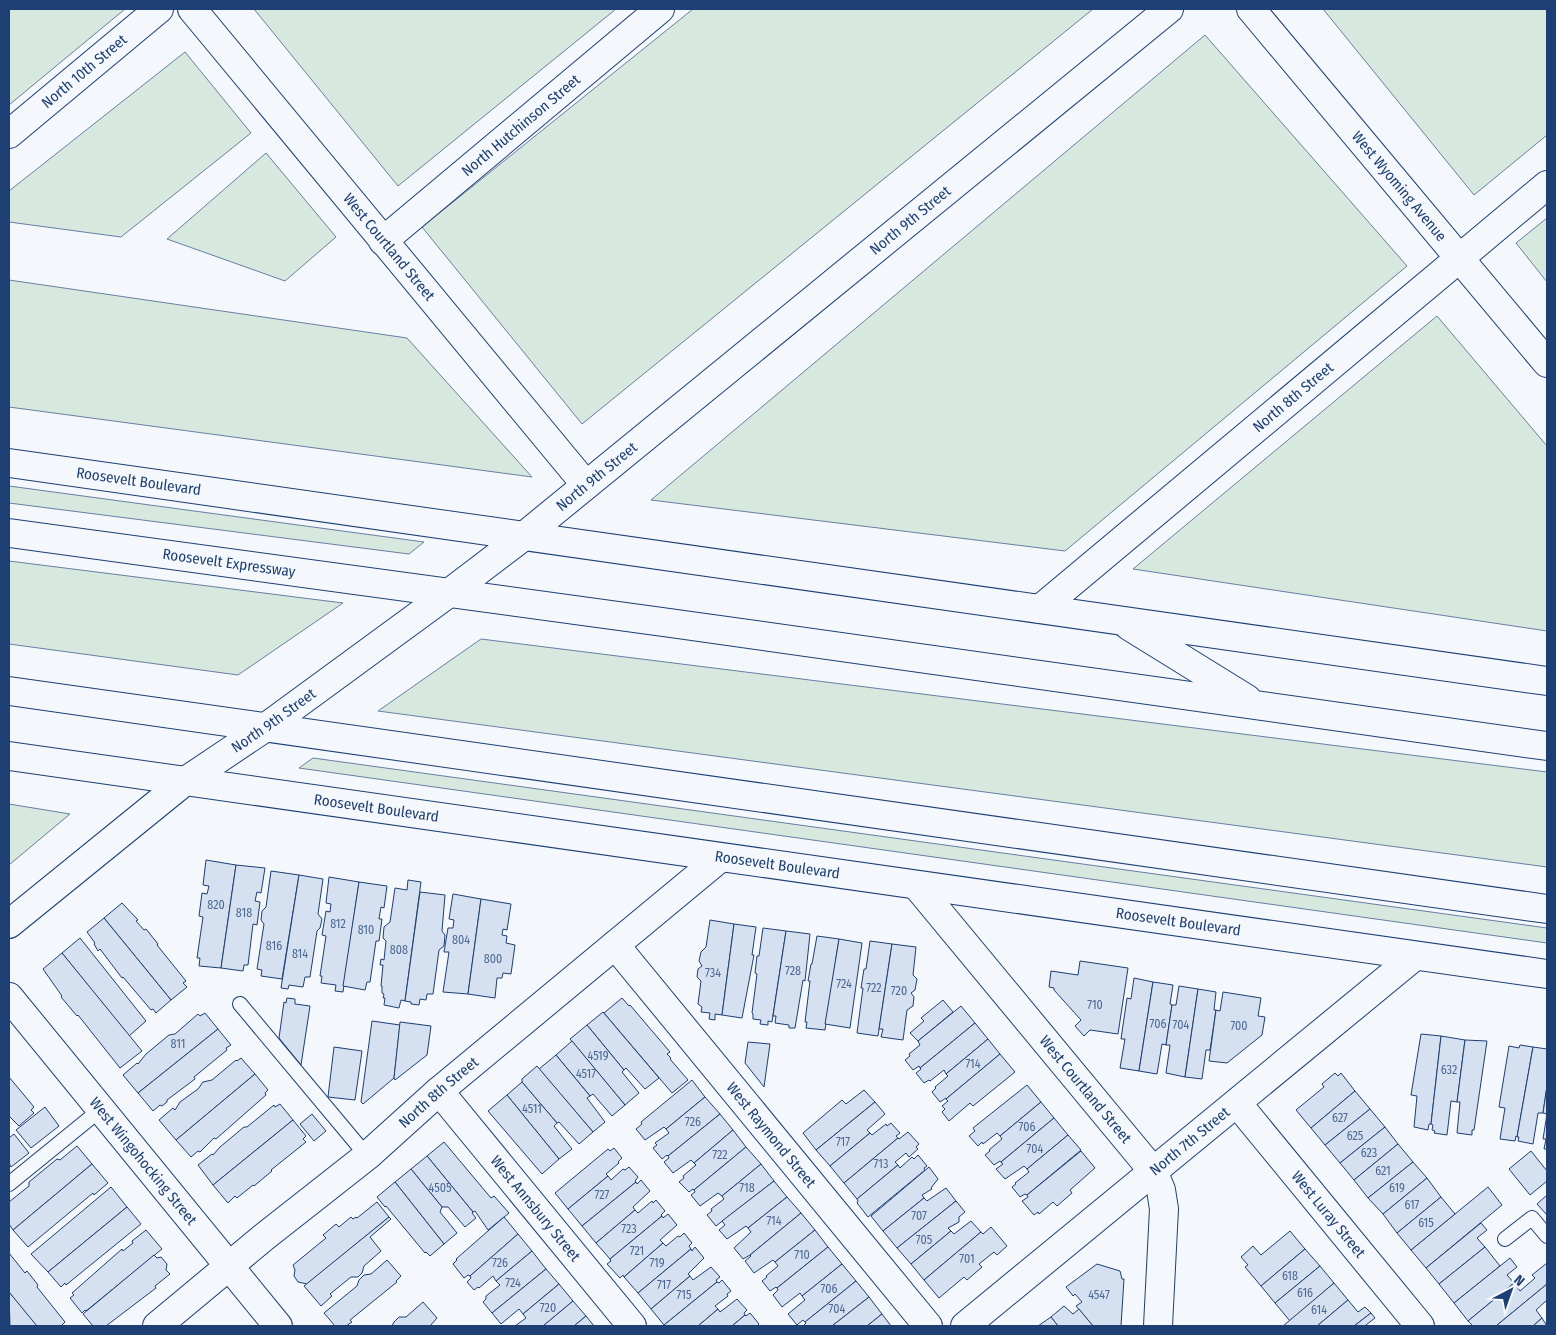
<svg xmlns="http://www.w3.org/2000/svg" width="1556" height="1335" font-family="'Fira Sans Condensed',sans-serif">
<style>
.green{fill:#d7e8df;stroke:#687fa3}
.building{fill:#d5e0f0;stroke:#1d3f73}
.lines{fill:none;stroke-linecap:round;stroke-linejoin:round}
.lane-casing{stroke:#1d3f73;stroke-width:16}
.street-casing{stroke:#1d3f73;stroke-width:30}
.secondary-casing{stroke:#1d3f73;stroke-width:30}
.highway-casing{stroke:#1d3f73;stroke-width:30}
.lane{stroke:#f4f7fb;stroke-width:14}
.street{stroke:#f4f7fb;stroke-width:28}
.secondary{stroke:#f4f7fb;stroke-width:28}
.highway{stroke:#f4f7fb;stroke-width:28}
.labels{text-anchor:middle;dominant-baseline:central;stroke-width:4;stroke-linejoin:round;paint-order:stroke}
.number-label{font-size:12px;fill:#4b6792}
.street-label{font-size:15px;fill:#1d3f73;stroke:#f4f7fb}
</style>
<rect width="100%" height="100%" fill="#f4f7fb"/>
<!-- green -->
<g class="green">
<polygon points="9,9 125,9 9,105"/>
<polygon points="254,9 616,9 398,186"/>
<polygon points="693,9 1093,9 582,424 422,227"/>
<polygon points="1323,9 1547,9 1547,135 1474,195"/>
<polygon points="1205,35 1407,266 1065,551 651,500"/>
<polygon points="185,52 251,133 121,237 9,222 9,191"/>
<polygon points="266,153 336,237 285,281 167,239"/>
<polygon points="1547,218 1547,282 1516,243"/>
<polygon points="9,280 407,338 532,477 9,407"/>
<polygon points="1437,316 1547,446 1547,631 1133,569"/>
<polygon points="9,486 424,542 409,554 9,503"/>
<polygon points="9,561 343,603 238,675 9,644"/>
<polygon points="481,639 1547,772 1547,867 378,711"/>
<polygon points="313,758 1547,928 1547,943 299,768"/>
<polygon points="9,804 70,814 9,865"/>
</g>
<!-- building -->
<g class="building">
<polygon points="206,860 236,865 221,968 199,966 200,958 197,958 203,917 199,916 202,893 207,894 209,886 203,885"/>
<polygon points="236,865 265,868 261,893 257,892 255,901 260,902 257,925 253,924 248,965 244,965 243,971 221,968"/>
<polygon points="271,871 299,875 282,979 261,976 262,970 257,969 264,924 261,920 262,911 266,907"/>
<polygon points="299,875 323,879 318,914 322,919 320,928 317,931 310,977 305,977 303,987 289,985 288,989 281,988"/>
<polygon points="329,877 359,882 343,992 335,991 336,985 321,983 322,976 320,976 326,936 322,935 326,911 330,912 331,904 326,903"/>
<polygon points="408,880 421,882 405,1001 401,1000 399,1008 384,1005 385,998 383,998 384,994 382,993 382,986 381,986 383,965 380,965 381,959 384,960 386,941 383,938 384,927 390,922 395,888 407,890"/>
<polygon points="359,882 387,886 384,908 381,907 379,919 382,919 379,941 376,941 370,982 367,982 365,990 343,986"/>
<polygon points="420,892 445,895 442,931 445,935 444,946 439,950 433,994 427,994 426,1000 420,999 419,1005 411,1004 411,1002 405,1001"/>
<polygon points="453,894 481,899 468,994 443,992 449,952 444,952 448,928 453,928 454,920 449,919"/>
<polygon points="481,899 511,904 507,930 503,929 502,935 507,936 506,943 515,945 511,974 503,973 502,978 497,978 495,998 468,994"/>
<polygon points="122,903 138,920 136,921 144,930 146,929 158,944 157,945 186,981 183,983 187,987 171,1000 104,918"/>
<polygon points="104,918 171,1000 156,1013 153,1009 151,1010 123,977 122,978 100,949 98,951 94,944 95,943 87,932"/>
<polygon points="710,920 734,924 722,1015 715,1014 715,1020 709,1019 710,1013 701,1012 702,1007 698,1004 701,981 697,977 698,969 702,966 699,961 701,952 706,947"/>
<polygon points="734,924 756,927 752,955 754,955 742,1018 722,1015"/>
<polygon points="763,928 786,931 772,1022 768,1021 768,1025 760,1024 761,1020 753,1019 753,1014 752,1013 757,974 755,973 757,956 759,956"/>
<polygon points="786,931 810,934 805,981 803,980 795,1028 789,1028 789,1025 775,1023 776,1016 773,1016"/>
<polygon points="817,936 839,939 825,1030 806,1028 807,1022 805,1022 810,981 808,981 811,964 812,964"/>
<polygon points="80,938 146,1021 129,1036 62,953"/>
<polygon points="839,939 862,943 850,1028 825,1024"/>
<polygon points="870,941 892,944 878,1036 857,1033 863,988 861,988 864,969 866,969"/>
<polygon points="892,944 916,947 913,975 917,979 915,990 911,993 914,997 913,1006 907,1010 903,1040 881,1037 883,1029 879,1029"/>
<polygon points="62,953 142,1051 120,1068 78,1015 77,1016 61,997 62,996 43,969"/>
<polygon points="1080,961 1128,968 1118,1034 1090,1030 1084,1036 1075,1026 1081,1020 1054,990 1054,988 1049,987 1051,971 1078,975"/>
<polygon points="1134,978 1153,982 1139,1071 1120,1068 1125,1039 1121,1039 1127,998 1131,999"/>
<polygon points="1153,982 1173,985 1170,1004 1172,1005 1166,1045 1162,1044 1157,1074 1139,1071"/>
<polygon points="1179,986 1198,989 1185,1077 1166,1073 1170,1045 1166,1045 1172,1005 1176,1005"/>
<polygon points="1198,989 1216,992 1214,1010 1216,1010 1210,1050 1206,1050 1202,1079 1185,1077"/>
<polygon points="1223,992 1261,998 1258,1016 1265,1017 1262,1035 1227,1063 1209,1061 1216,1010 1220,1011"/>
<polygon points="287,998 295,999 295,1004 310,1006 301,1065 279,1038 284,1002 286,1003"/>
<polygon points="622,998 629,1006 630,1005 670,1052 667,1054 671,1058 670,1059 688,1080 672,1093 604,1013"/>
<polygon points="943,1000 953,1012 918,1041 910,1033 924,1021 921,1018"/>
<polygon points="961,1006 975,1023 920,1068 919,1066 913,1070 905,1060 910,1056 909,1054 920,1045 918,1041"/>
<polygon points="603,1012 659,1078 645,1089 626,1068 624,1070 587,1025"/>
<polygon points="205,1013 218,1029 138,1093 123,1075 137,1063 138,1064 146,1054 169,1035 175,1034 198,1014 200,1016"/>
<polygon points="372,1021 400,1025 394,1078 363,1104 361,1102"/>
<polygon points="400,1022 431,1026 427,1055 395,1080 394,1078"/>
<polygon points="975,1023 988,1039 946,1074 944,1070 930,1081 929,1080 924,1083 916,1073 921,1069 920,1068"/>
<polygon points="587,1025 624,1070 622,1072 639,1093 625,1105 570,1039"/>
<polygon points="218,1029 231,1045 226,1048 227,1050 194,1077 195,1079 167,1100 167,1102 162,1106 160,1105 153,1111 138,1093"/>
<polygon points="1421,1034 1441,1036 1431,1124 1429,1124 1428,1130 1414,1127 1417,1096 1411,1095"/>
<polygon points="1441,1036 1465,1040 1457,1102 1451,1101 1447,1135 1434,1133 1435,1131 1432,1130 1433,1125 1431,1124"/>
<polygon points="988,1039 1000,1054 946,1099 946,1098 940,1102 932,1092 936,1088 935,1087 948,1076 946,1074"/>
<polygon points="1465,1040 1487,1041 1474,1130 1472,1130 1472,1135 1457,1133 1460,1102 1457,1102"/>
<polygon points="572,1041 625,1105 612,1116 593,1094 590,1096 556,1055"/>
<polygon points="748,1042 770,1044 764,1087 745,1063"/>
<polygon points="1520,1045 1533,1047 1517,1137 1516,1136 1515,1141 1500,1139 1505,1108 1499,1107 1509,1046 1519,1048"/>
<polygon points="334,1047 362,1051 355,1100 328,1097"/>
<polygon points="1533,1047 1547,1049 1547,1086 1543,1113 1538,1113 1533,1144 1518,1141 1519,1137 1517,1137"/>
<polygon points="1000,1054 1015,1072 973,1106 970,1103 949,1121 942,1112 945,1109 942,1106 948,1101 946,1099"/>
<polygon points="556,1055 590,1096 587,1098 605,1122 593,1132 539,1069"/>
<polygon points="241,1058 255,1074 176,1140 159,1120 173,1108 175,1110 180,1102 198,1089 203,1082 212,1080 236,1060 237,1061"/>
<polygon points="537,1066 593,1132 579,1144 559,1122 557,1123 522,1082 522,1079"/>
<polygon points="1335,1073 1338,1076 1341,1073 1355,1091 1311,1128 1296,1110 1324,1087 1322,1084"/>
<polygon points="255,1074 268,1090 265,1093 266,1095 216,1139 214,1138 200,1152 198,1151 191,1157 176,1140"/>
<polygon points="9,1077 34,1107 31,1110 34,1113 19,1126 9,1116"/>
<polygon points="692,1080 705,1097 666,1129 664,1127 645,1140 636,1129 642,1124 641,1122"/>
<polygon points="522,1082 557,1123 554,1126 572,1149 559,1159 507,1095"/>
<polygon points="1027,1085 1041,1102 1000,1136 997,1133 983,1144 982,1142 978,1146 969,1136 975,1131 973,1128"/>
<polygon points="1547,1086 1547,1149 1544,1149 1546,1139 1543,1139 1547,1114 1543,1113"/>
<polygon points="864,1090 875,1102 816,1150 803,1133 842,1100 846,1104"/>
<polygon points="1355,1091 1370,1109 1325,1145 1311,1128"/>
<polygon points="507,1095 559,1159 542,1174 488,1111"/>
<polygon points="705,1097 720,1114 668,1156 667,1155 662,1159 653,1148 657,1145 655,1143 669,1133 666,1129"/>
<polygon points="875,1102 885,1114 867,1130 870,1133 830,1166 816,1150"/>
<polygon points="1041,1102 1054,1118 1001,1162 1000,1161 994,1165 985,1155 990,1151 989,1150 1002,1139 1000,1136"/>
<polygon points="280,1104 293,1120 213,1185 198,1165 212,1154 213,1155 220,1147 244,1127 247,1127 274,1105 275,1107"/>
<polygon points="45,1107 59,1126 31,1148 16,1130"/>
<polygon points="1370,1109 1385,1127 1340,1163 1325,1145"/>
<polygon points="312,1114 326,1131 314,1141 300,1124"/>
<polygon points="720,1114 733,1130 694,1163 691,1160 673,1173 664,1162 669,1158 668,1156"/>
<polygon points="1054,1118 1068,1135 1027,1169 1024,1166 1005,1179 996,1169 1003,1164 1001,1162"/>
<polygon points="293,1120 306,1136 303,1139 306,1142 271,1170 272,1171 254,1186 253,1185 237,1198 235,1196 228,1203 213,1185"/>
<polygon points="891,1123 900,1133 896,1136 898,1138 844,1183 830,1166 870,1133 872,1135 886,1124 887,1126"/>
<polygon points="1385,1127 1398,1144 1354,1180 1340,1163"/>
<polygon points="733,1130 746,1147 694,1190 693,1189 689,1192 679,1182 684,1178 683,1176 696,1165 694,1163"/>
<polygon points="908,1132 919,1144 916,1147 918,1149 909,1157 906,1153 895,1162 898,1165 857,1199 844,1183 898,1138 899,1139"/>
<polygon points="14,1134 29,1153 11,1167 9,1163 9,1138"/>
<polygon points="1068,1135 1081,1150 1027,1195 1025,1194 1020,1197 1012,1187 1016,1184 1015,1183 1029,1172 1027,1169"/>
<polygon points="444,1142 491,1198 494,1196 509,1213 488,1230 475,1211 473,1212 427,1156"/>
<polygon points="1398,1144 1413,1162 1368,1198 1354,1180"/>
<polygon points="77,1146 92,1164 13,1230 9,1224 9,1202 29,1186 29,1182 57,1159 60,1160"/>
<polygon points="746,1147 761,1164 722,1196 718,1193 700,1206 691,1195 695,1192 694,1190"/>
<polygon points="614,1148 622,1158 618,1162 619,1163 606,1174 608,1176 568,1209 555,1193 608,1149 610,1151"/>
<polygon points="1081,1151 1095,1168 1070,1190 1072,1193 1057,1206 1053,1202 1039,1214 1038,1212 1034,1215 1022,1201 1028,1197 1027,1195"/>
<polygon points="1531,1151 1547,1171 1547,1181 1530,1195 1509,1169"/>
<polygon points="918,1155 927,1166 924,1168 925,1170 868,1217 857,1203 858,1201 857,1199 898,1165 900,1168 912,1157 914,1159"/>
<polygon points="427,1156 473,1212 472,1213 476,1218 465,1227 448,1207 442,1207 411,1169"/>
<polygon points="1413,1162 1427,1178 1383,1214 1368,1198"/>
<polygon points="92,1164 108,1183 94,1195 93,1193 28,1247 13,1230"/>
<polygon points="761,1164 774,1181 716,1226 707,1215 712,1211 711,1209 724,1199 722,1196"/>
<polygon points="629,1167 638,1177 635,1181 636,1182 582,1226 568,1209 608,1176 611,1180 623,1169 625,1170"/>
<polygon points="929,1167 938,1179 931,1188 932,1189 922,1195 924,1198 883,1231 871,1216"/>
<polygon points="411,1169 442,1207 440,1212 457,1233 444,1244 395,1182"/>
<polygon points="1427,1178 1441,1197 1397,1233 1383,1214"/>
<polygon points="641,1180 650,1191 633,1207 635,1210 596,1243 582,1226 636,1182 637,1184"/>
<polygon points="774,1181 787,1197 748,1228 746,1226 727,1239 719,1230 725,1225 722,1221"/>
<polygon points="395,1182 444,1244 430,1256 426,1252 425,1253 386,1206 385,1207 377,1197"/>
<polygon points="111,1187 127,1207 48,1272 31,1254"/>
<polygon points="1488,1187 1502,1205 1426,1268 1411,1250"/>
<polygon points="946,1188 956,1201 897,1248 883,1231 924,1198 927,1201"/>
<polygon points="1547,1195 1547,1215 1537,1204"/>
<polygon points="787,1197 801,1213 750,1255 743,1259 734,1248 751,1232 748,1228"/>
<polygon points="1441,1197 1455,1214 1411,1250 1397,1233"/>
<polygon points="656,1200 665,1211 661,1215 662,1216 610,1259 596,1243 635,1210 638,1213 652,1201 653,1203"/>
<polygon points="956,1201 965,1212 959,1217 959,1222 948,1228 951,1231 911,1264 897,1248"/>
<polygon points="377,1202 389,1217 307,1284 298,1282 294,1276 295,1270 293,1265 326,1238 323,1235 336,1224 339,1227 351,1217 353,1219 356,1217 357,1218"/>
<polygon points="127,1207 141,1224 66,1285 65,1283 61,1287 48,1272"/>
<polygon points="801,1213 815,1230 775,1262 773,1260 754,1273 745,1261 751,1256 750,1255"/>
<polygon points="668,1214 677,1225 660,1240 663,1243 624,1277 623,1275 620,1278 607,1264 611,1261 610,1259 662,1216 663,1218"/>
<polygon points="389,1217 391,1219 370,1237 381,1251 364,1266 362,1273 358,1277 351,1277 330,1294 332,1296 321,1306 304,1286"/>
<polygon points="504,1217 518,1234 470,1276 468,1275 464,1278 453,1264 457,1260 456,1259"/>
<polygon points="971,1221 981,1232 924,1280 911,1264 951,1231 954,1234"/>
<polygon points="1481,1223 1487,1230 1477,1238 1485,1247 1439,1284 1426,1268"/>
<polygon points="991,1227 1007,1246 997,1255 994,1252 979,1264 982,1267 967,1280 964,1277 939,1298 924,1280 981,1232 983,1234"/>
<polygon points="146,1230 162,1249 86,1311 85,1310 82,1313 70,1298 74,1295 72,1293 122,1249 123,1251 133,1243 132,1241"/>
<polygon points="815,1230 828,1247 777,1288 776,1287 770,1291 762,1281 767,1277 766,1276 778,1266 775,1262"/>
<polygon points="1290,1231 1305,1249 1261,1286 1245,1267 1248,1265 1241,1257 1253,1246 1261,1255"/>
<polygon points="684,1233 692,1243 689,1246 691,1249 638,1293 624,1277 663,1243 666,1246 678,1236 680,1237"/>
<polygon points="518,1234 532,1251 496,1281 493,1276 479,1288 478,1287 474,1290 467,1282 471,1278 470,1276"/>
<polygon points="695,1247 704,1258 688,1274 690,1276 651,1309 638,1293 691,1249 692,1251"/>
<polygon points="828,1247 842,1264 802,1296 800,1293 782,1307 773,1295 778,1290 777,1288"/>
<polygon points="1485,1247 1500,1266 1454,1303 1439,1284"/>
<polygon points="1305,1249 1320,1266 1275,1303 1261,1286"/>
<polygon points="532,1251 546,1269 492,1313 483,1302 486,1299 486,1296 500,1285 496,1281"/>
<polygon points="9,1253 25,1273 27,1271 38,1285 37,1287 65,1322 61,1326 36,1326 9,1292"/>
<polygon points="154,1255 157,1258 161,1257 167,1264 166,1270 170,1274 155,1286 156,1288 106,1326 93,1326 83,1314"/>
<polygon points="1510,1258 1517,1267 1507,1275 1514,1283 1468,1321 1454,1303"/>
<polygon points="387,1260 401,1276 396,1281 397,1282 350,1320 352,1322 346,1326 335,1326 324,1313 357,1286 359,1280 364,1275 371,1274"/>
<polygon points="1547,1263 1547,1284 1496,1326 1473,1326 1468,1321 1514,1283 1520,1291 1535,1278 1532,1275"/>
<polygon points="842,1264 856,1281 805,1322 803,1320 797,1325 788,1314 805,1300 802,1296"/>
<polygon points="1097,1264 1120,1271 1122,1279 1124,1279 1121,1326 1093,1326 1076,1306 1082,1302 1075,1294 1073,1296 1066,1287"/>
<polygon points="1320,1266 1334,1283 1290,1321 1275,1303"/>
<polygon points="711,1267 720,1277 716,1280 717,1282 664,1325 651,1309 690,1276 693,1280"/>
<polygon points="546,1269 559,1284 523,1314 519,1309 501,1324 492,1313"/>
<polygon points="722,1280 731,1291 727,1294 728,1296 715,1306 718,1309 698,1326 665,1326 664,1325 717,1282 719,1283"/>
<polygon points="856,1281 869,1297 832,1326 803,1326 806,1323 805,1322"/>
<polygon points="1334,1283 1348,1300 1317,1326 1283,1326"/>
<polygon points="559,1284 573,1301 543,1326 515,1326 526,1318 523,1314"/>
<polygon points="1547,1284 1547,1300 1536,1310 1542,1318 1533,1326 1496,1326"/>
<polygon points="9,1292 37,1326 10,1326"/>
<polygon points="869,1297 882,1314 867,1326 832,1326"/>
<polygon points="737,1299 747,1310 744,1313 745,1315 732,1326 698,1326 718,1309 720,1312"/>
<polygon points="1348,1300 1358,1312 1365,1307 1371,1313 1354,1326 1317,1326"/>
<polygon points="573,1301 586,1316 574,1326 543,1326"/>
<polygon points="423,1302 437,1318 430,1326 392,1326 394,1322 399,1317 406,1317"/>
<polygon points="1064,1306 1073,1314 1079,1309 1093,1326 1058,1326 1051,1317"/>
<polygon points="750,1313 759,1324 757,1326 732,1326 745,1315 746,1316"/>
<polygon points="1371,1313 1375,1318 1366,1325 1366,1326 1354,1326"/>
<polygon points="882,1314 891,1326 867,1326"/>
<polygon points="586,1316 594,1326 574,1326"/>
<polygon points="1051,1317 1058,1326 1038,1326"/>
<polygon points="1542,1318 1547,1326 1533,1326"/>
</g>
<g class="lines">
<defs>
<g id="lane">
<polyline points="240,1004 367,1156"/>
<polyline points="9,1184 100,1110"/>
<polyline points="1505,1239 1532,1218 1547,1236"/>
</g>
<g id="street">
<path id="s1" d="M192 9 586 485"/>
<path id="s2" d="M9 134 159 9"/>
<path id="s3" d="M383 241 660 9"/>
<path id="s4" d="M1040 609 1547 185"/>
<path id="s5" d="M917 886 1153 1171 1161 1190 1164 1209 1158 1326"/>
<path id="s6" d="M615 945 928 1326"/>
<path id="s7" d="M9 997 278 1326"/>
<path id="s8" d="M439 1091 632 1326"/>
<path id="s9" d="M1237 1103 1420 1326"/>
<path id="s10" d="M157 1326 264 1237 367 1156 439 1091 720 858"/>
<path id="s11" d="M965 1326 1415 956"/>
</g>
<g id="secondary">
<path id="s12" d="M1251 9 1547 363"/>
<path id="s13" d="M9 924 184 782 266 727 449 593 524 536 1169 9"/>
</g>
<g id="highway">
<path id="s14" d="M9 463 1547 681"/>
<path id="s15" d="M9 533 670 623 1547 746"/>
<polyline points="1129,626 1247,699"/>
<polyline points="9,691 1547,909"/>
<path id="s16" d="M9 756 1547 974"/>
</g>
</defs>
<!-- lane casing -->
<use href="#lane" class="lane-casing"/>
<!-- street casing -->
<use href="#street" class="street-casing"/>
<!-- secondary casing -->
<use href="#secondary" class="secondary-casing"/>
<!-- highway casing -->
<use href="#highway" class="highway-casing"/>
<!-- lane -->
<use href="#lane" class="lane"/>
<!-- street -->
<use href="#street" class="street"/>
<!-- secondary -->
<use href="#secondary" class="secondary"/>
<!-- highway -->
<use href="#highway" class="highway"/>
</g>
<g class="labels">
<!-- number labels -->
<g class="number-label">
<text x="216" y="905">820</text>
<text x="244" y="913">818</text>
<text x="338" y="924">812</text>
<text x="366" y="930">810</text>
<text x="461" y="940">804</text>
<text x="274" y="946">816</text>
<text x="399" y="950">808</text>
<text x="300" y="954">814</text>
<text x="493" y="959">800</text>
<text x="793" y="971">728</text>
<text x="713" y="973">734</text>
<text x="844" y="984">724</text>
<text x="874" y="988">722</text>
<text x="899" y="991">720</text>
<text x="1095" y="1005">710</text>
<text x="1158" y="1024">706</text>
<text x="1181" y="1025">704</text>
<text x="1239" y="1026">700</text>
<text x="178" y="1044">811</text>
<text x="598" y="1056">4519</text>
<text x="973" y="1064">714</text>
<text x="1449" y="1070">632</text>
<text x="586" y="1074">4517</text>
<text x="532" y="1109">4511</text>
<text x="1340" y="1118">627</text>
<text x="693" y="1122">726</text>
<text x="1027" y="1127">706</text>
<text x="1355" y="1136">625</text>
<text x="843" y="1142">717</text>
<text x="1035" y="1149">704</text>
<text x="1369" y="1153">623</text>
<text x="720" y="1155">722</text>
<text x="881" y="1164">713</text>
<text x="1383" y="1171">621</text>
<text x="440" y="1188">4505</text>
<text x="747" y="1188">718</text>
<text x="1397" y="1188">619</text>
<text x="602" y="1195">727</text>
<text x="1412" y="1205">617</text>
<text x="919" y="1216">707</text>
<text x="774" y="1221">714</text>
<text x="1426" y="1223">615</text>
<text x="629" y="1229">723</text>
<text x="924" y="1240">705</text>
<text x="637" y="1251">721</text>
<text x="802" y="1255">710</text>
<text x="967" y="1259">701</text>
<text x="500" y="1263">726</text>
<text x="657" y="1263">719</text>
<text x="1290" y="1276">618</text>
<text x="513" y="1283">724</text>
<text x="664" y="1285">717</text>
<text x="829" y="1289">706</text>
<text x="1305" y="1293">616</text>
<text x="684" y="1295">715</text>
<text x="1099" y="1295">4547</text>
<text x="548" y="1308">720</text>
<text x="837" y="1309">704</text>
<text x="1319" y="1310">614</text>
</g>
<!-- street labels -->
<g class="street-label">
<text stroke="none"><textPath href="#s2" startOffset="98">North 10th Street</textPath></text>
<text stroke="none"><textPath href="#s3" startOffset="180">North Hutchinson Street</textPath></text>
<text stroke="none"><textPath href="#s12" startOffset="231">West Wyoming Avenue</textPath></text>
<text stroke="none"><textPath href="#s13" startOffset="1144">North 9th Street</textPath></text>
<text stroke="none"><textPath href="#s1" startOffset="309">West Courtland Street</textPath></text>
<text stroke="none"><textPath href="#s4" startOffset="330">North 8th Street</textPath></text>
<text stroke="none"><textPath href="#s13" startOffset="739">North 9th Street</textPath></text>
<text stroke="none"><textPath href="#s14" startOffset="131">Roosevelt Boulevard</textPath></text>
<text stroke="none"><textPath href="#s15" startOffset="222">Roosevelt Expressway</textPath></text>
<text stroke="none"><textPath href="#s13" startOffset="334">North 9th Street</textPath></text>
<text stroke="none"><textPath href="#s16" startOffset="371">Roosevelt Boulevard</textPath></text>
<text stroke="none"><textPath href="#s16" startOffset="776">Roosevelt Boulevard</textPath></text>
<text stroke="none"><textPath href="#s16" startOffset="1181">Roosevelt Boulevard</textPath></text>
<text stroke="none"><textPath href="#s5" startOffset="264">West Courtland Street</textPath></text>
<text stroke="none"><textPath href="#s10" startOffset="366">North 8th Street</textPath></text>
<text stroke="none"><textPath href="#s6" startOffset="246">West Raymond Street</textPath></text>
<text stroke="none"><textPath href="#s11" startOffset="291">North 7th Street</textPath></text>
<text stroke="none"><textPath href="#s7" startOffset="212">West Wingohocking Street</textPath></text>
<text stroke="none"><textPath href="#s8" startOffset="152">West Annsbury Street</textPath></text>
<text stroke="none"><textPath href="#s9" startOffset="144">West Luray Street</textPath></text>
</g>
</g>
<!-- border -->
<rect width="1556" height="1335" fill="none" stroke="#1d3f73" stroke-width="20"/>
<!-- north arrow -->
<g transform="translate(1511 1290) rotate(41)" stroke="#f4f7fb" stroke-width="4" paint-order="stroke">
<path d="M0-4L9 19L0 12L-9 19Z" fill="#1d3f73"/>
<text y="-8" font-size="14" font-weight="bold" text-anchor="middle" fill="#1d3f73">N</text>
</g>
</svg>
